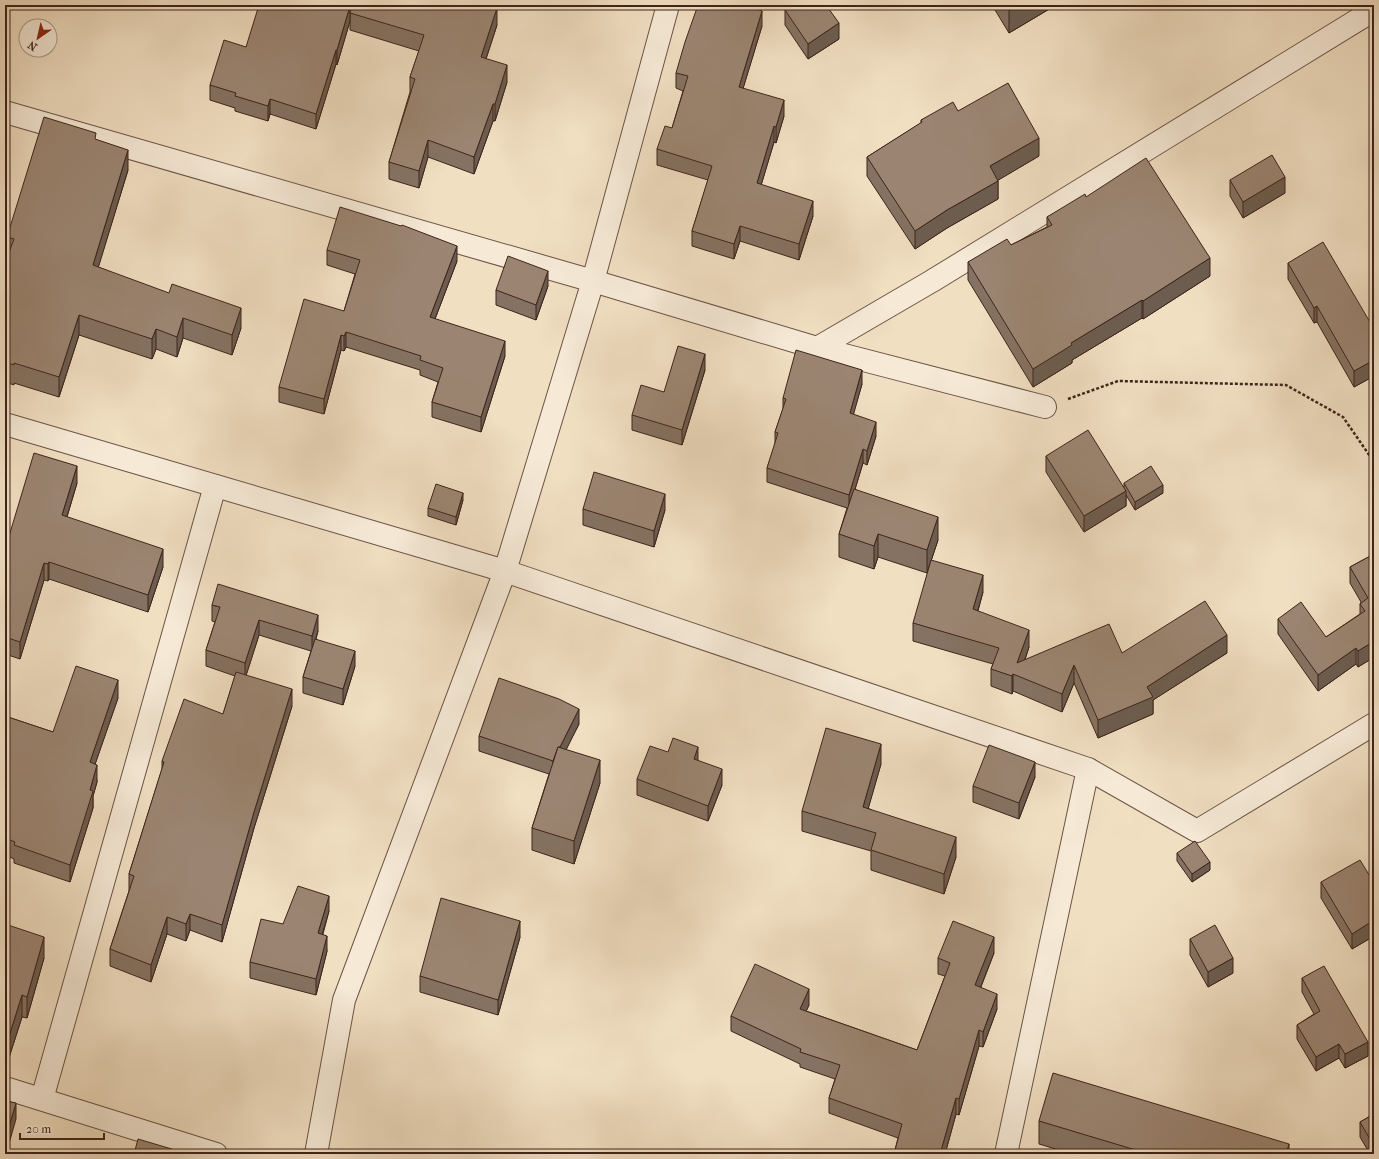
<svg xmlns="http://www.w3.org/2000/svg" width="1379" height="1159" font-family="'IM FELL French Canon',serif">
<style>
.lines{fill:none;stroke-linecap:round;stroke-linejoin:round}
.minor-casing{stroke:#6b5345;stroke-width:24}
.path{stroke:#3e241b;stroke-width:2.5;stroke-dasharray:3 2;stroke-linecap:butt}
.minor{stroke:#f6ead7;stroke-width:22}
.wall{fill:#857262;stroke:#3e241b}
.shaded-wall{fill:#6c5d50;stroke:#3e241b}
.building{fill:#9b8572;stroke:#3e241b}
</style>
<rect width="100%" height="100%" fill="#f1dfc2"/>
<filter id="stains"><feTurbulence type="fractalNoise" baseFrequency=".005" numOctaves="4"/><feColorMatrix values="0 0 0 0 .2 0 0 0 0 .09 0 0 0 0 .02 0 0 0 .5 -.17"/></filter>
<radialGradient id="worn" r=".72"><stop offset=".6" stop-color="#630" stop-opacity="0"/><stop offset="1" stop-color="#630" stop-opacity=".3"/></radialGradient>
<g class="lines">
<defs>
<g id="minor">
<polyline points="5,112 593,281 817,348 1045,407"/>
<polyline points="817,348 932,281 1374,10"/>
<polyline points="5,424 505,571 1088,769 1197,831 1374,724"/>
<polyline points="5,1088 216,1154"/>
<polyline points="42,1099 215,486"/>
<polyline points="316,1154 344,1000 505,571 593,281 668,5"/>
<polyline points="1006,1154 1088,769"/>
</g>
</defs>
<!-- minor casing -->
<use href="#minor" class="minor-casing"/>
<!-- path -->
<polyline class="path" points="1068,399 1118,381 1286,385 1343,417 1374,462"/>
<!-- minor -->
<use href="#minor" class="minor"/>
</g>
<!-- wall -->
<g class="wall">
<polygon points="992,5 1056,5 1009,33"/>
<polygon points="785,10 839,39 808,59 785,25"/>
<polygon points="350,13 497,25 486,59 507,82 495,121 493,121 474,174 428,157 419,188 389,179 389,162 410,92 410,77 419,51 350,30"/>
<polygon points="350,21 337,65 336,64 316,129 270,114 268,121 235,111 235,108 210,100 210,85 246,47"/>
<polygon points="762,26 743,88 784,116 776,143 774,142 761,185 813,216 799,260 740,241 734,259 692,246 692,231 708,180 657,165 657,149 672,128 683,91 676,88 676,73"/>
<polygon points="958,111 1039,156 998,180 998,199 947,228 915,249 867,176 867,157 921,123 921,120"/>
<polygon points="96,140 128,170 98,267 241,328 232,355 183,338 177,357 156,349 152,359 79,335 59,397 14,383 14,385 5,382 5,263 7,257 7,237"/>
<polygon points="1230,180 1285,193 1243,218 1230,196"/>
<polygon points="1086,197 1210,276 1143,319 1142,318 1072,360 1072,363 1033,387 968,280 968,262 1011,245 1047,227 1047,217"/>
<polygon points="327,250 457,261 435,319 505,356 481,432 432,417 432,402 438,382 420,375 420,370 346,347 344,351 341,350 324,414 279,402 279,387 344,311 355,274 327,265"/>
<polygon points="1288,263 1374,329 1374,376 1354,387 1317,322 1314,323 1288,279"/>
<polygon points="548,286 536,320 496,305 496,290"/>
<polygon points="705,370 682,445 632,430 632,415 664,392"/>
<polygon points="862,384 853,414 876,436 867,465 863,463 855,489 938,540 927,573 878,557 874,569 839,557 839,534 847,508 767,482 767,468 775,444 775,432 783,409 783,398"/>
<polygon points="1046,456 1124,487 1124,483 1163,493 1135,510 1126,495 1126,506 1084,532 1046,472"/>
<polygon points="77,483 67,517 163,567 148,612 49,579 48,581 44,580 20,659 5,654 5,542 7,543"/>
<polygon points="463,500 456,525 428,516 428,508"/>
<polygon points="583,509 665,510 654,547 583,525"/>
<polygon points="1374,554 1374,664 1371,659 1358,667 1356,664 1318,691 1278,634 1278,619 1326,637 1360,614 1360,604 1361,602 1350,583 1350,567"/>
<polygon points="983,592 978,611 1029,647 1025,660 1122,653 1227,653 1153,700 1153,714 1098,738 1074,683 1062,712 1013,691 1012,694 991,686 991,669 993,664 913,641 913,623"/>
<polygon points="212,605 318,631 316,639 355,666 343,705 303,693 303,677 311,651 259,635 246,675 292,706 254,828 222,942 190,930 186,941 167,934 151,982 110,966 110,949 129,891 129,874 162,769 162,761 223,714 235,676 206,666 206,650 215,622 212,621"/>
<polygon points="118,698 95,764 97,782 93,796 93,808 70,882 14,863 14,859 5,855 5,716 53,732"/>
<polygon points="579,724 566,749 600,783 574,864 532,850 532,828 549,774 479,751 479,736"/>
<polygon points="668,752 698,760 722,785 708,821 637,795 637,779"/>
<polygon points="881,764 868,808 956,857 944,894 871,870 871,851 802,831 802,811"/>
<polygon points="1035,777 1019,819 973,802 973,786"/>
<polygon points="1177,853 1210,870 1192,882 1177,861"/>
<polygon points="1321,882 1374,883 1374,936 1352,949 1321,898"/>
<polygon points="329,911 323,934 327,951 316,995 250,978 250,962 283,924"/>
<polygon points="5,924 44,958 27,1018 22,1017 5,1070"/>
<polygon points="520,937 498,1015 420,992 420,976"/>
<polygon points="1190,939 1233,973 1208,987 1190,955"/>
<polygon points="994,953 981,987 997,1009 983,1047 979,1046 959,1115 956,1114 945,1154 894,1154 898,1138 829,1113 829,1098 835,1079 800,1067 800,1064 731,1031 731,1016 809,1005 806,1011 917,1050 945,976 938,974 938,958"/>
<polygon points="1302,978 1368,1056 1345,1068 1339,1058 1316,1071 1297,1039 1297,1025 1314,1014 1302,992"/>
<polygon points="1374,1114 1374,1154 1370,1154 1360,1137 1360,1122"/>
<polygon points="1039,1121 1289,1154 1072,1154 1039,1144"/>
</g>
<!-- shaded-wall -->
<g class="shaded-wall">
<polygon points="5,5 8,5 5,14"/>
<polygon points="1017,5 1056,5 1009,33 1009,10"/>
<polygon points="350,6 350,21 337,65 337,50"/>
<polygon points="497,8 497,25 481,74 481,57"/>
<polygon points="762,11 762,26 739,102 739,87"/>
<polygon points="839,23 839,39 808,59 808,44"/>
<polygon points="336,50 336,64 316,129 316,114"/>
<polygon points="507,65 507,82 495,121 495,104"/>
<polygon points="270,99 270,114 268,121 268,106"/>
<polygon points="784,100 784,116 776,143 776,127"/>
<polygon points="493,104 493,121 474,174 474,157"/>
<polygon points="774,126 774,142 757,199 757,183"/>
<polygon points="1039,138 1039,156 990,185 990,166"/>
<polygon points="428,140 428,157 419,188 419,171"/>
<polygon points="128,150 128,170 93,285 93,265"/>
<polygon points="1285,177 1285,193 1243,218 1243,202"/>
<polygon points="998,181 998,199 947,228 915,249 915,231 947,210"/>
<polygon points="813,201 813,216 799,260 799,244"/>
<polygon points="740,226 740,241 734,259 734,244"/>
<polygon points="457,246 457,261 430,332 430,317"/>
<polygon points="1210,258 1210,276 1143,319 1143,301"/>
<polygon points="548,271 548,286 536,320 536,305"/>
<polygon points="1142,300 1142,318 1072,360 1072,363 1033,387 1033,369 1071,343"/>
<polygon points="1317,306 1317,322 1314,323 1314,308"/>
<polygon points="241,308 241,328 232,355 232,335"/>
<polygon points="79,315 79,335 59,397 59,377"/>
<polygon points="183,318 183,338 177,357 177,337"/>
<polygon points="156,329 156,349 152,359 152,339"/>
<polygon points="346,332 346,347 344,351 344,336"/>
<polygon points="341,335 341,350 324,414 324,399"/>
<polygon points="505,341 505,356 481,432 481,417"/>
<polygon points="705,354 705,370 682,445 682,430"/>
<polygon points="1374,360 1374,376 1354,387 1354,371"/>
<polygon points="862,370 862,384 850,427 850,413"/>
<polygon points="876,422 876,436 867,465 867,451"/>
<polygon points="863,449 863,463 849,509 849,495"/>
<polygon points="77,466 77,483 62,533 62,515"/>
<polygon points="1163,485 1163,493 1135,510 1135,502"/>
<polygon points="1126,491 1126,506 1084,532 1084,516"/>
<polygon points="463,493 463,500 456,525 456,517"/>
<polygon points="665,494 665,510 654,547 654,531"/>
<polygon points="938,517 938,540 927,573 927,550"/>
<polygon points="878,534 878,557 874,569 874,546"/>
<polygon points="163,549 163,567 148,612 148,595"/>
<polygon points="49,562 49,579 48,581 48,564"/>
<polygon points="44,563 44,580 20,659 20,642"/>
<polygon points="983,575 983,592 973,627 973,609"/>
<polygon points="318,615 318,631 312,651 312,636"/>
<polygon points="259,620 259,635 245,679 245,663"/>
<polygon points="1029,630 1029,647 1019,676 1017,663"/>
<polygon points="1227,635 1227,653 1153,700 1153,714 1098,738 1098,720 1147,687"/>
<polygon points="1371,643 1371,659 1358,667 1358,651"/>
<polygon points="1356,648 1356,664 1318,691 1318,675"/>
<polygon points="355,651 355,666 343,705 343,689"/>
<polygon points="1074,665 1074,683 1062,712 1062,694"/>
<polygon points="1013,674 1013,691 1012,694 1012,676"/>
<polygon points="118,680 118,698 90,779 90,762"/>
<polygon points="292,689 292,706 254,828 222,942 222,925 254,812"/>
<polygon points="579,709 579,724 553,776 553,761"/>
<polygon points="881,744 881,764 863,827 863,807"/>
<polygon points="698,747 698,763 694,759"/>
<polygon points="600,760 600,783 574,864 574,841"/>
<polygon points="1035,762 1035,777 1019,819 1019,803"/>
<polygon points="97,765 97,782 93,796 93,808 70,882 70,865 90,790"/>
<polygon points="722,769 722,785 708,821 708,806"/>
<polygon points="956,837 956,857 944,894 944,874"/>
<polygon points="1210,862 1210,870 1192,882 1192,874"/>
<polygon points="329,896 329,911 318,949 318,933"/>
<polygon points="190,914 190,930 186,941 186,924"/>
<polygon points="167,917 167,934 151,982 151,965"/>
<polygon points="1374,920 1374,936 1352,949 1352,934"/>
<polygon points="520,921 520,937 498,1015 498,1000"/>
<polygon points="327,936 327,951 316,995 316,979"/>
<polygon points="44,937 44,958 27,1018 27,997"/>
<polygon points="994,937 994,953 975,1001 975,985"/>
<polygon points="1233,958 1233,973 1208,987 1208,972"/>
<polygon points="809,989 809,1005 800,1025 800,1009"/>
<polygon points="997,994 997,1009 983,1047 983,1032"/>
<polygon points="22,995 22,1017 5,1070 5,1049"/>
<polygon points="979,1030 979,1046 959,1115 959,1099"/>
<polygon points="1368,1042 1368,1056 1345,1068 1345,1054"/>
<polygon points="1339,1044 1339,1058 1316,1071 1316,1057"/>
<polygon points="956,1098 956,1114 945,1154 940,1154"/>
<polygon points="16,1103 16,1119 6,1154 5,1154 5,1140"/>
<polygon points="1289,1144 1289,1154 1286,1154"/>
</g>
<!-- building -->
<g class="building">
<polygon points="259,5 345,5 350,6 337,50 336,50 316,114 270,99 268,106 235,96 236,93 210,85 224,40 246,47"/>
<polygon points="352,5 487,5 497,8 481,57 507,65 495,104 493,104 474,157 428,140 419,171 389,162 415,79 410,77 424,35 350,13"/>
<polygon points="698,5 746,5 762,11 739,87 784,100 776,127 774,126 757,183 813,201 799,244 740,226 734,244 692,231 712,166 657,149 665,126 672,128 688,76 676,73 685,42"/>
<polygon points="792,5 826,5 839,23 808,44 785,10"/>
<polygon points="1006,5 1017,5 1009,10"/>
<polygon points="1008,83 1039,138 990,166 998,181 947,210 915,231 867,157 922,122 921,120 953,102 958,111"/>
<polygon points="44,117 96,133 95,139 128,150 93,265 169,293 172,284 241,308 232,335 183,318 177,337 156,329 152,339 79,315 59,377 14,363 14,365 5,362 5,263 14,239 7,237"/>
<polygon points="1272,155 1285,177 1243,202 1230,180"/>
<polygon points="1146,158 1210,258 1143,301 1142,300 1071,343 1072,345 1033,369 968,262 1007,239 1011,245 1052,225 1047,217 1085,194 1086,197"/>
<polygon points="340,207 401,226 402,225 457,246 430,317 505,341 481,417 432,402 443,368 420,360 421,356 346,332 344,336 341,335 324,399 279,387 304,299 344,311 360,260 327,250"/>
<polygon points="1323,242 1374,329 1374,360 1354,371 1317,306 1314,308 1288,263"/>
<polygon points="508,256 548,271 536,305 496,290"/>
<polygon points="678,346 705,354 682,430 632,415 641,385 664,392"/>
<polygon points="796,350 862,370 850,413 876,422 867,451 863,449 849,495 767,468 778,433 775,432 786,399 783,398"/>
<polygon points="1088,430 1126,491 1084,516 1046,456"/>
<polygon points="34,453 77,466 62,515 163,549 148,595 49,562 48,564 44,563 20,642 5,637 5,542 7,543"/>
<polygon points="1151,466 1163,485 1135,502 1124,483"/>
<polygon points="594,472 665,494 654,531 583,509"/>
<polygon points="436,484 463,493 456,517 428,508"/>
<polygon points="854,489 938,517 927,550 878,534 874,546 839,534"/>
<polygon points="1374,554 1374,648 1371,643 1358,651 1356,648 1318,675 1278,619 1301,602 1326,637 1365,611 1360,604 1368,598 1350,567"/>
<polygon points="931,560 983,575 973,609 1029,630 1017,663 1109,624 1122,653 1205,601 1227,635 1147,687 1153,697 1098,720 1074,665 1062,694 1013,674 1012,676 991,669 999,648 913,623"/>
<polygon points="218,584 318,615 312,636 259,620 245,663 206,650 220,607 212,605"/>
<polygon points="315,639 355,651 343,689 303,677"/>
<polygon points="76,666 118,680 90,762 97,765 90,790 93,791 70,865 14,845 15,842 5,838 5,716 53,732"/>
<polygon points="236,672 292,689 254,812 222,925 190,914 186,924 167,917 151,965 110,949 134,876 129,874 164,762 162,761 184,699 223,714"/>
<polygon points="499,678 559,699 579,709 560,747 558,747 553,761 479,736"/>
<polygon points="826,728 881,744 863,807 956,837 944,874 871,850 876,833 802,811"/>
<polygon points="673,738 698,747 694,759 722,769 708,806 637,779 650,746 668,752"/>
<polygon points="989,745 1035,762 1019,803 973,786"/>
<polygon points="558,747 600,760 574,841 532,828"/>
<polygon points="1195,841 1210,862 1192,874 1177,853"/>
<polygon points="1360,860 1374,883 1374,920 1352,934 1321,882"/>
<polygon points="298,886 329,896 318,933 327,936 316,979 250,962 261,919 283,924"/>
<polygon points="441,898 520,921 498,1000 420,976"/>
<polygon points="953,921 994,937 975,985 997,994 983,1032 979,1030 959,1099 956,1098 940,1154 894,1154 902,1124 829,1098 840,1065 800,1052 801,1049 731,1016 755,964 809,989 800,1009 917,1050 950,963 938,958"/>
<polygon points="5,924 44,937 27,997 22,995 5,1049"/>
<polygon points="1215,925 1233,958 1208,972 1190,939"/>
<polygon points="1324,966 1368,1042 1345,1054 1339,1044 1316,1057 1297,1025 1320,1011 1302,978"/>
<polygon points="1053,1073 1289,1144 1286,1154 1149,1154 1039,1121"/>
<polygon points="5,1101 16,1103 5,1140"/>
<polygon points="1374,1114 1374,1146 1360,1122"/>
<polygon points="138,1139 175,1150 174,1154 134,1154"/>
</g>
<!-- margin -->
<rect width="1379" height="1159" fill="none" stroke="#f1dfc2" stroke-width="20"/>
<rect x="6" y="6" width="1367" height="1147" fill="none" stroke="#3e241b" stroke-width="2"/>
<rect x="10" y="10" width="1359" height="1139" fill="none" stroke="#3e241b"/>
<!-- north arrow -->
<g transform="translate(38 38) rotate(214)"><circle r="19" fill="#f6ead7" stroke="#ac9b8c"/>
<path d="M0-3L7 15L0 10L-7 15Z" fill="#8f2418"/>
<text y="-6" font-size="11" font-weight="bold" text-anchor="middle" fill="#3e241b">N</text>
</g>
<!-- scale -->
<path d="M20 1133v6h84v-6" fill="none" stroke="#3e241b" stroke-width="2"/>
<text x="26" y="1133" font-size="12" fill="#3e241b" stroke="#f6ead7" stroke-width="3" paint-order="stroke">20 m</text>
<rect width="100%" height="100%" filter="url(#stains)"/>
<rect width="100%" height="100%" fill="url(#worn)"/>
</svg>
